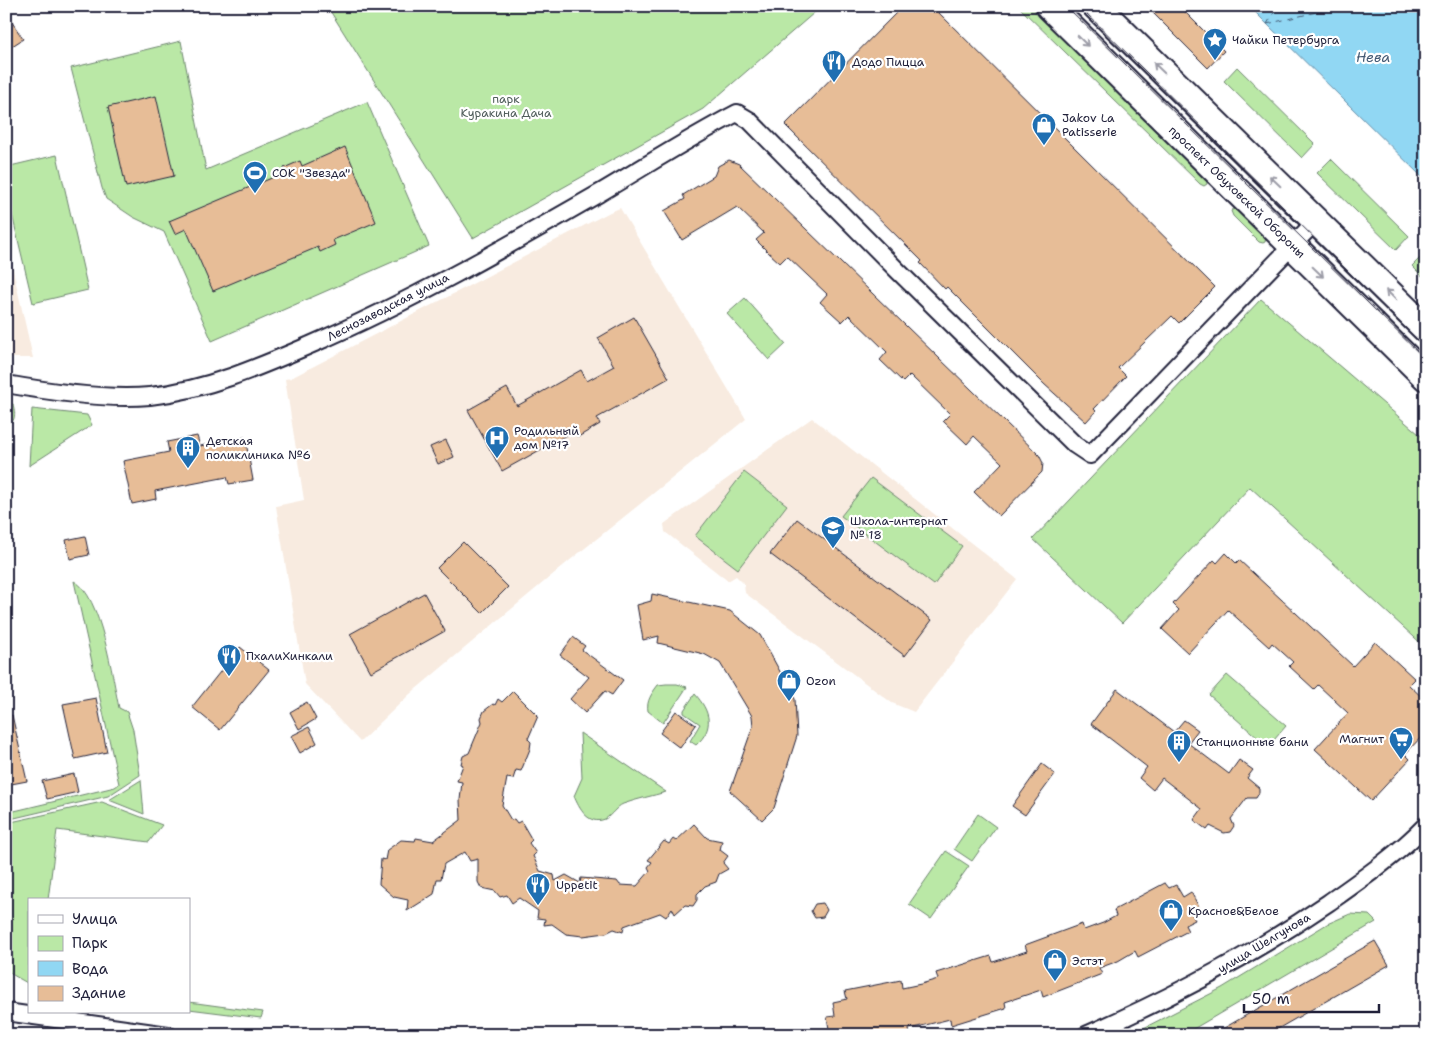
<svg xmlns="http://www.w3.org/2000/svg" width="1432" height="1041" font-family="'Shantell Sans',sans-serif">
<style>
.built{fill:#f8ebe0}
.green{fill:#bae8a6;stroke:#6e8570}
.water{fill:#91d7f3;stroke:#658fa9}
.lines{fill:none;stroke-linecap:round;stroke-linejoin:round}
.stream{stroke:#658fa9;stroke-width:5.5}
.ferry{stroke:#435872;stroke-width:1;stroke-dasharray:6 5;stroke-linecap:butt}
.building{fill:#e7bd97;stroke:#22223b}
.street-casing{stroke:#22223b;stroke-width:20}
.primary-casing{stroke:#22223b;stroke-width:30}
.street{stroke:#fff;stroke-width:16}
.primary{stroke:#fff;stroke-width:26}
.tram{stroke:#22223b;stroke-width:1}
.oneway{stroke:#9c9ca7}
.labels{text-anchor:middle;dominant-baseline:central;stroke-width:4.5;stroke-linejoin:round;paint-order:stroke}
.poi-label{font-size:12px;fill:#22223b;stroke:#fff;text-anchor:start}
.park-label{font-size:12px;fill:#505d5b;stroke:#fff}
.street-label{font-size:12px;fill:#22223b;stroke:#fff}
.water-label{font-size:14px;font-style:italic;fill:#435872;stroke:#fff}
</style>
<rect width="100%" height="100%" fill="#fff"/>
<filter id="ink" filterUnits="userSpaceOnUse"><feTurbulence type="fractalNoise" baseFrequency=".02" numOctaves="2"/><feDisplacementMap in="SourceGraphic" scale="10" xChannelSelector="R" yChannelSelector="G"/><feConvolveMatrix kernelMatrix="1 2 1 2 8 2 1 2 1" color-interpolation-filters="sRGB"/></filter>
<g filter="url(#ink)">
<!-- built -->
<g class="built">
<polygon points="620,208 746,419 569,561 410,694 360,742 305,684 276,506 304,500 285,379 291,378 455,293 610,212"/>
<polygon points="6,239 33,358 6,358"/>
<polygon points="812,418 1017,579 914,712 892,703 745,593 744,584 736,576 728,581 665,532 664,524"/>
</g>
<!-- green -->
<g class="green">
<polygon points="327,6 822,6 703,109 473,238"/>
<polygon points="1018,6 1032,6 1207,178 1207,184 1204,186 1200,184"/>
<polygon points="181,41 206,170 367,102 429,246 212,341 164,232 133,217 106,199 102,188 71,68"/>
<polygon points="1237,67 1315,144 1302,158 1224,81"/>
<polygon points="57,155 88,290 33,303 6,189 6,167"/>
<polygon points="1331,159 1409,236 1396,250 1317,173"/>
<polygon points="1235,208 1237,209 1266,237 1265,242 1263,243 1259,242 1233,216 1231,211"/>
<polygon points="1426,252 1426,280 1412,266"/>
<polygon points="745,298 786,344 769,360 727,314"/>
<polygon points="1261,299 1426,440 1426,648 1250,487 1122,623 1033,539"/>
<path d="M6 403 13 404C15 412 17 422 7 424Z"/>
<polygon points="32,409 87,415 92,425 29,466"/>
<polygon points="744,472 787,505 738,569 695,536"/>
<polygon points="871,478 962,546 934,585 841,516"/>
<path d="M74 581C101 594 113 680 119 708L127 712 133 730 140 775 108 796 6 820V813L115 787 119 784Z"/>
<polygon points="1227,675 1286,726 1268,747 1209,695"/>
<path d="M666 684H677L687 687 663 723 648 711C646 701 652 693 658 685Z"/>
<path d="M695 694C710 711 715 728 696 745L690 741 700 724 684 713V710Z"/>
<path d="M580 733 666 792C652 796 637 799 623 804 616 807 612 815 605 819 588 826 579 808 574 796L582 778Z"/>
<polygon points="141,780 144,814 109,800"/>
<polygon points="102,802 162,825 149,842 57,830 48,900 29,900 29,984 13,975 6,968 6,825 11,822"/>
<polygon points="978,814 996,827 972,861 954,849"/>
<polygon points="946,851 969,866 931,919 909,904"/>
<polygon points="1350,914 1369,915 1376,922 1183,1035 1130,1035 1222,988 1327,924"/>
<polygon points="189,1002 263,1012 261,1018 189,1009"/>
</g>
<!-- water -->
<polygon class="water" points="1249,6 1426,6 1426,181 1267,24"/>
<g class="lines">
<!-- stream -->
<polyline class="stream" points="605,6 605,7"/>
<!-- ferry -->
<g class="ferry">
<polyline points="1267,24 1341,6"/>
<polyline points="1267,24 1278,6"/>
</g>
</g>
<!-- building -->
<g class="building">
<polygon points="903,6 932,6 1215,287 1179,323 1172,316 1118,368 1126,376 1094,409 1096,411 1086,422 1044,384 947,287 945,289 920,263 922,261 785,125"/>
<polygon points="1146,6 1179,6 1224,51 1208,68"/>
<polygon points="6,13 23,39 6,50"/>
<polygon points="156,96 174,176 126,187 108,107"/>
<polygon points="345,147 376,222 333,240 335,245 320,252 318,247 213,291 186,229 175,234 169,221 286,172 284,168 300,161 302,166"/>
<polygon points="729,160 739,164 1039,455 1043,463 1042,472 999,516 974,492 1002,463 974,436 967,444 943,421 950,414 910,375 903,382 880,360 887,352 849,315 842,322 820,302 827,294 787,256 780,263 768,252 756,240 764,233 737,207 682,240 664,211 685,199 683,195 714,176 718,166"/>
<polygon points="634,317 669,378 597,418 600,424 578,437 574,431 502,471 468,410 507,388 517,406 581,370 587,381 614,366 598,338"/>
<polygon points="197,436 200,446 245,437 253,480 229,484 227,477 155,491 156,499 132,504 123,461 169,452 167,442"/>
<polygon points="446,440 454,457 438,464 430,447"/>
<polygon points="797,519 932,620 905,656 770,554"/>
<polygon points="85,536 89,555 70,559 66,540"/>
<polygon points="463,542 508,587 482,613 437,568"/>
<polygon points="1226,553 1236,563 1239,560 1353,666 1375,642 1415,679 1409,685 1426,701 1426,732 1405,754 1410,759 1371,801 1315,749 1348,713 1318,685 1314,689 1289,666 1293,662 1272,643 1269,647 1228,610 1188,653 1162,629 1179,610 1173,604 1214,560 1217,563"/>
<polygon points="424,593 445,631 371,672 350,634"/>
<polygon points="652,594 730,611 760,635 795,699 797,736 774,808 762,820 730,791 753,726 752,716 720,663 704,654 658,643 659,636 643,640 637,605 651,601"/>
<polygon points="573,637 585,646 582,650 623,680 612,695 605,691 585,713 570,699 589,677 560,655"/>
<polygon points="240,647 269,670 220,730 192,707"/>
<polygon points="1117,689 1174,732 1184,720 1198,730 1188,743 1229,774 1239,760 1253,770 1247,778 1259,788 1259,793 1256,798 1247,798 1231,819 1234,826 1230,832 1224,833 1210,826 1207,830 1194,820 1202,809 1162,778 1153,790 1139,778 1147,767 1091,724"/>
<polygon points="513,691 538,716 528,739 531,742 530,749 521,771 516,770 513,779 507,778 502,805 511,820 514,819 517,823 521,821 532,840 529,843 536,853 533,856 540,871 554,875 555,881 566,875 580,883 581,878 617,881 620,885 637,886 650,871 648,867 652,862 648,860 664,841 669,844 673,839 676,841 694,824 707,838 722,841 720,850 728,856 723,863 728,869 719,874 716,882 705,886 697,894 697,900 693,906 685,905 675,914 672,908 666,917 660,913 624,926 623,932 614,929 606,933 583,936 566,934 552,924 544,925 545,919 537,918 538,911 519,898 512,903 507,895 500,897 495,891 481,888 478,882 478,859 470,861 465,852 444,864 441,879 437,879 434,894 407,911 408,900 394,897 379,884 381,859 385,860 387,850 401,840 415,841 416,838 433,841 461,820 460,800 462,782 457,781 463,765 461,764 463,756 469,753 482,722 481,718 484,711 493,704 495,705 498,699 502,702"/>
<polygon points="96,698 107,752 75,759 63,704"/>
<polygon points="307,702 316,719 299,729 290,712"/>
<polygon points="676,711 696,725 680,748 660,733"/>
<polygon points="12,715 27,781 6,785 6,716"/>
<polygon points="309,727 317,743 300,753 291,736"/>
<polygon points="1042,764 1055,774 1025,815 1012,806"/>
<polygon points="74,774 78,792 47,799 42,781"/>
<polygon points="1165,883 1169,888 1176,885 1183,897 1191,892 1200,909 1192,914 1195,920 1185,925 1188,931 1138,957 1135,951 1118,961 1099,968 1102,974 1043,997 1041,990 1005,1002 1006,1008 951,1025 950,1019 909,1029 910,1035 830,1035 827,1017 835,1016 833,1002 847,999 845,991 901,980 902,988 921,984 938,979 936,973 991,956 993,962 1027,951 1025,945 1082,924 1084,930 1103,923 1116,916 1114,910"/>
<polygon points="823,903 827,910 823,917 815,918 811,911 815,904"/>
<polygon points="1375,941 1389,965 1267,1035 1212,1035"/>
</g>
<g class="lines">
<defs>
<g id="street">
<path d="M6 384C51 392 105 400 150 396 206 390 259 367 310 345 410 302 504 248 598 194 644 167 689 138 737 113L749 120 898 271 1075 445 1090 455 1316 221"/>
<polyline points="6,1012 168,1035"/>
<path d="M1086 1035C1171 998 1252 955 1328 903 1362 879 1397 855 1426 825"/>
</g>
<g id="primary">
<polyline points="1049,6 1426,377"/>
<polyline points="1096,6 1426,329"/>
</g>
</defs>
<!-- street casing -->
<use href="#street" class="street-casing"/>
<!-- primary casing -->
<use href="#primary" class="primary-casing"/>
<!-- street -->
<use href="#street" class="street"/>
<!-- primary -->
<use href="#primary" class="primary"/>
<!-- tram -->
<g class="tram">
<polyline points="1066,6 1426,360"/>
<polyline points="1079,6 1426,348"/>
</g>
</g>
<!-- one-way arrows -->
<defs><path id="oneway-shaft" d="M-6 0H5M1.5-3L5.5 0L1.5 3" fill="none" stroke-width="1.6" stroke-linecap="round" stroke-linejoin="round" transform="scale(1.25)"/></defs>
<g class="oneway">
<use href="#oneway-shaft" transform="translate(1083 41) rotate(45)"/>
<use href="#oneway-shaft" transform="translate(1159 68) rotate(-136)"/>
<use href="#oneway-shaft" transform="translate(1275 181) rotate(-136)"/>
<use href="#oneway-shaft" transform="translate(1318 272) rotate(44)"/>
<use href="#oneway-shaft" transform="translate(1391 295) rotate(-135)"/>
</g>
</g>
<!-- icons -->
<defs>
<symbol id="sight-pin" viewBox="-11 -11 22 30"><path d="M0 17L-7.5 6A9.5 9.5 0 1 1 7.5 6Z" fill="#1f6fb2" stroke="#fff"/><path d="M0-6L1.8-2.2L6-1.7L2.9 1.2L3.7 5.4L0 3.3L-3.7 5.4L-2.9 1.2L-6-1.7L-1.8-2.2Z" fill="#fff"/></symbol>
<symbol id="restaurant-pin" viewBox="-11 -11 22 30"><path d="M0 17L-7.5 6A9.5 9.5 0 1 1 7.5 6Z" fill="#1f6fb2" stroke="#fff"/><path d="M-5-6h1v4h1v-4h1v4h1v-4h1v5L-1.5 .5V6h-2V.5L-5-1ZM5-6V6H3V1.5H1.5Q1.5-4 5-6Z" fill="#fff"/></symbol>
<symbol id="shop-pin" viewBox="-11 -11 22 30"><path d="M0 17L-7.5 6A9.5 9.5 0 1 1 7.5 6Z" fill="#1f6fb2" stroke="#fff"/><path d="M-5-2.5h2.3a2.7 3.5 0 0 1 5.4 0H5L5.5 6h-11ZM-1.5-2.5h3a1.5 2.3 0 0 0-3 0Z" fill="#fff"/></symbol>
<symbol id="stadium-pin" viewBox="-11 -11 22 30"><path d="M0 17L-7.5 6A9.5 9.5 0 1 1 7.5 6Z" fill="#1f6fb2" stroke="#fff"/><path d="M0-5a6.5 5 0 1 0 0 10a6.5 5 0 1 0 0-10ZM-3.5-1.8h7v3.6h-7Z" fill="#fff"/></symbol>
<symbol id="hospital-pin" viewBox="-11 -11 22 30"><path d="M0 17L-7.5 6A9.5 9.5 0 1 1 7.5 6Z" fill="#1f6fb2" stroke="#fff"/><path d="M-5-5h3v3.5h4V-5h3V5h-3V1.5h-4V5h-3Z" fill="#fff"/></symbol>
<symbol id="building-pin" viewBox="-11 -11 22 30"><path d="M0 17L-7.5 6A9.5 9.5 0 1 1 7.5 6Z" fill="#1f6fb2" stroke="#fff"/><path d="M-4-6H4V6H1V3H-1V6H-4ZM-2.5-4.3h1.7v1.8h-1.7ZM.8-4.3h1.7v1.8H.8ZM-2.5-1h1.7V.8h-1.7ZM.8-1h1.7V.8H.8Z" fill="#fff"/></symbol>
<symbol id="school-pin" viewBox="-11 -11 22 30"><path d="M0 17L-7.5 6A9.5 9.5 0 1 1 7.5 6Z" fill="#1f6fb2" stroke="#fff"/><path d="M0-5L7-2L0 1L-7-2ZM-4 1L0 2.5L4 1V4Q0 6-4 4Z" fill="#fff"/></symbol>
<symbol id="supermarket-pin" viewBox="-11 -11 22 30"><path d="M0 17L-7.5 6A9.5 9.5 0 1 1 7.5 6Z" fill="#1f6fb2" stroke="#fff"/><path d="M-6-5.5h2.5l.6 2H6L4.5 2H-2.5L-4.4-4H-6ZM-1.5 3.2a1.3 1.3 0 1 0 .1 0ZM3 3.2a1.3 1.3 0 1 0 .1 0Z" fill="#fff"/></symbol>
</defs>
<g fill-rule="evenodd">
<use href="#sight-pin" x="1201" y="26" width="28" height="38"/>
<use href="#restaurant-pin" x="820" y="48" width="28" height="38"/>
<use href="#shop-pin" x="1030" y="111" width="28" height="38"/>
<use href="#stadium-pin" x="241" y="159" width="28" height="38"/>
<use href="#hospital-pin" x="483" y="424" width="28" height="38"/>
<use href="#building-pin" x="174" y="434" width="28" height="38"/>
<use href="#school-pin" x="819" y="514" width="28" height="38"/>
<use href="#restaurant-pin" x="215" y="642" width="28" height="38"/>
<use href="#shop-pin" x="775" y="667" width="28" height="38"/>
<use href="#supermarket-pin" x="1387" y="725" width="28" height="38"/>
<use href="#building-pin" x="1165" y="728" width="28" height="38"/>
<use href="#restaurant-pin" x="524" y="871" width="28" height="38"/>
<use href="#shop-pin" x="1157" y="897" width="28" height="38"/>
<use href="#shop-pin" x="1041" y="947" width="28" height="38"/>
</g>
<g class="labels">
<!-- poi labels -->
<g class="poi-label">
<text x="1232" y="40">Чайки Петербурга</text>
<text x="852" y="62">Додо Пицца</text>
<text x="1062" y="118">Jakov La<tspan x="1062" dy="14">Patisserie</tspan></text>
<text x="272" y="173">СОК "Звезда"</text>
<text x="514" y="431">Родильный<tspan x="514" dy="14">дом №17</tspan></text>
<text x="206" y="441">Детская<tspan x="206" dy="14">поликлиника №6</tspan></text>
<text x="850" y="521">Школа-интернат<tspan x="850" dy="14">№ 18</tspan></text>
<text x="246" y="656">ПхалиХинкали</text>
<text x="806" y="681">Ozon</text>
<text x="1384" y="739" text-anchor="end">Магнит</text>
<text x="1196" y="742">Станционные бани</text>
<text x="556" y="885">Uppetit</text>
<text x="1188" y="911">Красное&amp;Белое</text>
<text x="1072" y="961">Эстэт</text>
</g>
<!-- park labels -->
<g class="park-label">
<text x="506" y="99">парк<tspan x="506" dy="14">Куракина Дача</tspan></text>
</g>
<!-- street labels -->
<g class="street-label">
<text transform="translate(1237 192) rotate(44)">проспект Обуховской Обороны</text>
<text transform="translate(388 307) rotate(-27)">Леснозаводская улица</text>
<text transform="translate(1264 943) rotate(-31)">улица Шелгунова</text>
</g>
<!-- water labels -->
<g class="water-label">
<text x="1373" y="57">Нева</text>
</g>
</g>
<!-- margin -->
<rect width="1432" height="1041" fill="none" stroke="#fff" stroke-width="25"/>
<rect x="12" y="12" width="1407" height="1016" fill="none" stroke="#22223b" stroke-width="2" filter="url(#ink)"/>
<!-- legend -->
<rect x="28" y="898" width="162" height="115" fill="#ffffff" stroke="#a7a7b1"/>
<rect x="38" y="915" width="25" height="8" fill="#ffffff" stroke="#a7a7b1"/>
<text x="72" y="924" font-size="15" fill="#22223b">Улица</text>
<rect x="38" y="936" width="25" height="15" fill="#bae8a6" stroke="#a7a7b1"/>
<text x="72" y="948" font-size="15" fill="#22223b">Парк</text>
<rect x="38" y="961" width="25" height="15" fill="#91d7f3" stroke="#a7a7b1"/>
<text x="72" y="974" font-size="15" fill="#22223b">Вода</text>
<rect x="38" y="986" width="25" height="15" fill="#e7bd97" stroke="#a7a7b1"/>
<text x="72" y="998" font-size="15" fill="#22223b">Здание</text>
<!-- scale -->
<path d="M1244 1004v8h135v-8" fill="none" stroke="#22223b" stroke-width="2.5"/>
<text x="1252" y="1004" font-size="15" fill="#22223b" stroke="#ffffff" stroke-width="4" paint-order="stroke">50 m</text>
</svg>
